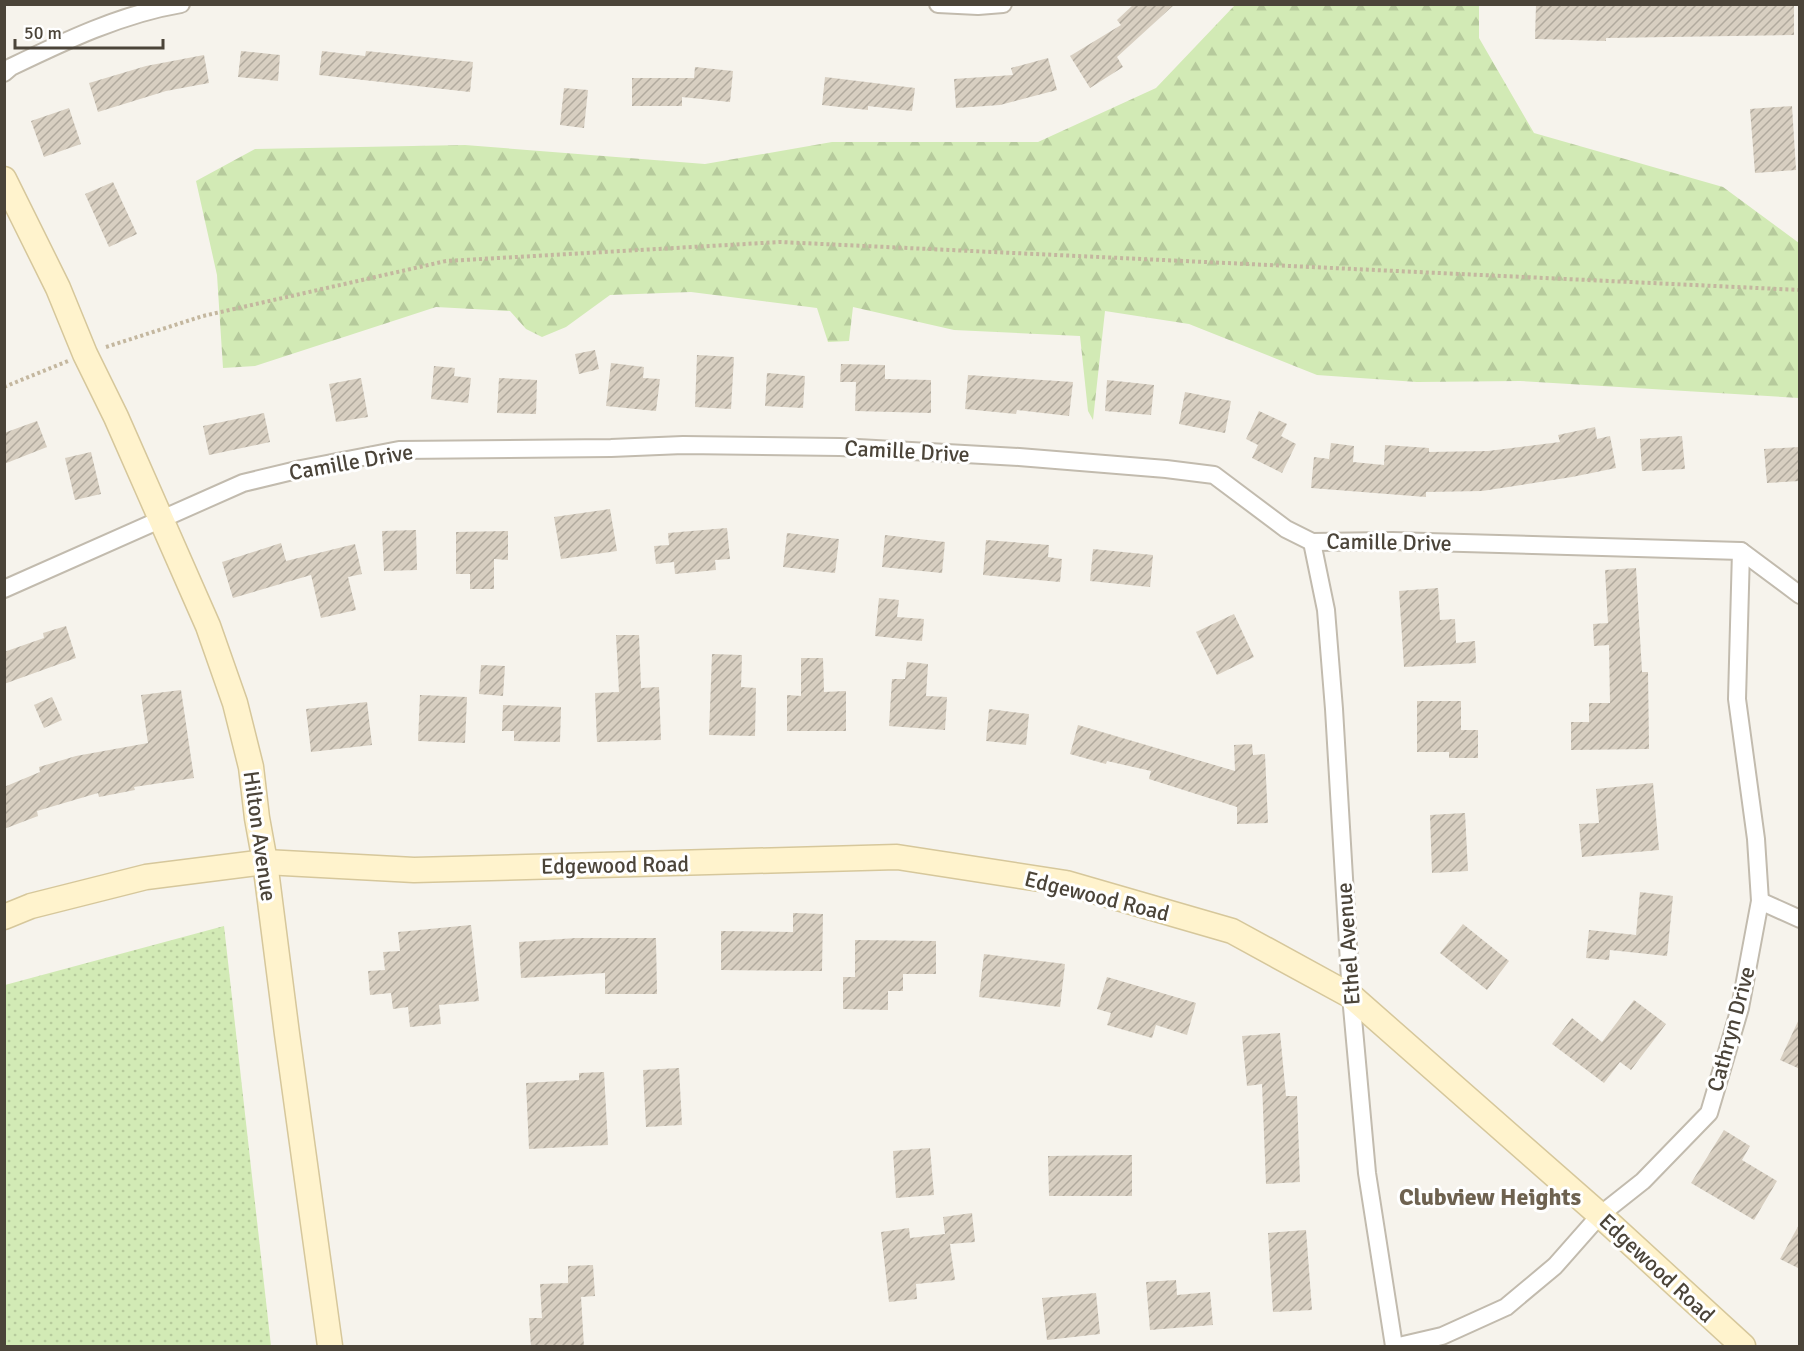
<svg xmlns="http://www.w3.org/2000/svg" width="1804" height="1351" font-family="Signika,sans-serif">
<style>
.grass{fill:url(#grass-dots)}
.forest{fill:url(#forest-firs)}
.building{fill:url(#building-hatch)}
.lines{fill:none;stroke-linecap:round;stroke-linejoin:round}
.street-casing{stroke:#c2bbae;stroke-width:20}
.secondary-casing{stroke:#d6c79b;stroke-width:27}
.path{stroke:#c4b79f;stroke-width:4;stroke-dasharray:3 3;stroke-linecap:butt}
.street{stroke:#fff;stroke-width:16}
.secondary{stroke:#fff3cd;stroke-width:24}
.labels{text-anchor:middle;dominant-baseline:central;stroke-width:6;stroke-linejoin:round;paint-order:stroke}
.street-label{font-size:22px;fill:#4b4439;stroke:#fff}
.neighbourhood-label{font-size:24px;font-weight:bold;fill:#6e6250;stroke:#fff}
</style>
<defs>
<pattern id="grass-dots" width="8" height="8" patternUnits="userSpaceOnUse" patternTransform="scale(1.5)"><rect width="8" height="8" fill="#d2eab5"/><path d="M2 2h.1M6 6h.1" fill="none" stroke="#b6ca9c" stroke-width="1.8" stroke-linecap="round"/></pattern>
<pattern id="forest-firs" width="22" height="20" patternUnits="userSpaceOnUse" patternTransform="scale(1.5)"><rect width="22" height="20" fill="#d2eab5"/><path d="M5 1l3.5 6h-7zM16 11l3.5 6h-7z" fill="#b6ca9c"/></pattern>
<pattern id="building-hatch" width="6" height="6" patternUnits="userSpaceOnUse" patternTransform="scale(1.5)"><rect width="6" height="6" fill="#d8cfc1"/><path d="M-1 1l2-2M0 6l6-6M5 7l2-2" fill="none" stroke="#b1aa9e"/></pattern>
</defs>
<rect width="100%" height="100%" fill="#f6f3ec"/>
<!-- grass -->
<polygon class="grass" points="224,926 271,1346 5,1346 5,985"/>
<!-- forest -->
<polygon class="forest" points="1235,5 1479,5 1479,38 1534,133 1723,187 1799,243 1799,398 1520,381 1417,382 1317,375 1189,324 1105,311 1093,420 1088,411 1080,336 954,330 853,307 849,341 828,342 817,308 691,292 610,295 566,327 542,337 526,329 510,311 436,307 255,366 223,368 217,275 196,181 255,149 465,145 705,164 832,142 1038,142 1156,88"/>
<!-- building -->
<g class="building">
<polygon points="1134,4 1175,4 1117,57 1123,67 1090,88 1070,56 1121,25 1117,20"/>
<polygon points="1536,4 1794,4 1794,35 1606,38 1606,41 1535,39"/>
<polygon points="241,51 280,55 278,81 238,77"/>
<polygon points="322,51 365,56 366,51 473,62 470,92 319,75"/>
<polygon points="204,55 209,83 166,91 98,112 89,83 146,66"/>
<polygon points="1048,58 1057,90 1000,105 956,108 954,79 1013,75 1011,68"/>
<polygon points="695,67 733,71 730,102 682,97 682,106 632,106 632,78 694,78"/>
<polygon points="825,77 915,88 912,111 868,106 868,110 822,105"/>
<polygon points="564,88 588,90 584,128 560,125"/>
<polygon points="1792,106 1796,170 1755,173 1750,109"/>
<polygon points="69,108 81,144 44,157 31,121"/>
<polygon points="113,182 137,234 109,247 85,194"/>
<polygon points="595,350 599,369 579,374 575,354"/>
<polygon points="697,355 734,357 731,409 695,407"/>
<polygon points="611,363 644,367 643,378 660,379 656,411 606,406"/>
<polygon points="841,364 885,365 885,379 931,380 931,413 855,411 856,382 840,382"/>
<polygon points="434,366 455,368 454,376 471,378 468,403 431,399"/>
<polygon points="767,373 805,376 803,408 765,406"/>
<polygon points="968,375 1073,382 1069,416 1017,410 1016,414 965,409"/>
<polygon points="361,378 368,417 336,422 329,384"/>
<polygon points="499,378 537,380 536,414 497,413"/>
<polygon points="1107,380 1154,385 1151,415 1105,411"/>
<polygon points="1185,392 1231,401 1225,433 1179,424"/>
<polygon points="1259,411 1287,424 1281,436 1296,444 1282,473 1252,458 1258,445 1246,439"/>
<polygon points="264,413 270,442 209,455 203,426"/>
<polygon points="37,421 47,447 4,464 4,433"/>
<polygon points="1595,427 1597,439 1610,436 1616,468 1572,477 1482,491 1426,492 1426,497 1311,488 1314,457 1329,459 1331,443 1354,446 1353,462 1384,465 1385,445 1429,448 1429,452 1488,451 1560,442 1558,435"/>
<polygon points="1682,436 1685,469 1642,471 1640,439"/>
<polygon points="1800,447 1800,481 1767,483 1764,449"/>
<polygon points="91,452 101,494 75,500 65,458"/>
<polygon points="610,509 617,551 561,559 554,517"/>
<polygon points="727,528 730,559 715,560 716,570 675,574 674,562 656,564 654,546 669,545 668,533"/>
<polygon points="416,530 417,570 384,571 382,531"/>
<polygon points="508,531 508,560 494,559 494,589 470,589 470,574 456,574 456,532"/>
<polygon points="787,533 839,539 835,573 783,567"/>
<polygon points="885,535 945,542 942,573 882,567"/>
<polygon points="986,540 1049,545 1048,557 1062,559 1060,582 983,575"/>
<polygon points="281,543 286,561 355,544 362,574 348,577 356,610 321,618 311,575 233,598 222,562"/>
<polygon points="1093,549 1153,555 1150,587 1090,581"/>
<polygon points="1636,568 1642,672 1648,672 1649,749 1571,750 1571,722 1589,722 1589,703 1610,703 1609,645 1594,646 1593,624 1608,623 1605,570"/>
<polygon points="1438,588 1440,620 1455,619 1456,643 1475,641 1476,663 1404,667 1399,591"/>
<polygon points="879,598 899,600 897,617 924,619 922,641 875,636"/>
<polygon points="1234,614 1254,657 1217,675 1196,632"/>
<polygon points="66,626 76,658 4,684 4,652 44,638 43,633"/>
<polygon points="616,635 639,635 641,688 659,687 661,740 597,742 595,693 619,692"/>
<polygon points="712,654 742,655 741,687 756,688 755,736 709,735"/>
<polygon points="801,658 823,658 824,692 846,691 846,731 787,731 787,695 801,696"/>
<polygon points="907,662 928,664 926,696 947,697 945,730 889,726 892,679 905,679"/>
<polygon points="481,665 505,666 503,696 479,694"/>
<polygon points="181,690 194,778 134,787 135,790 99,797 98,793 37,811 38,816 4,829 4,787 40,772 39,767 76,756 148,743 141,695"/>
<polygon points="420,695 467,697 465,743 418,741"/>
<polygon points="52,697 62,720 44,728 34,705"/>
<polygon points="1417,701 1461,701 1461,730 1478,730 1478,758 1449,758 1449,752 1417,752"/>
<polygon points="367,702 372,745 311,752 306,709"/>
<polygon points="503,705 561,707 560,742 514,741 514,731 502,731"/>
<polygon points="989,709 1029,714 1026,745 986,741"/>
<polygon points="1078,725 1235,771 1234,745 1252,744 1253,755 1265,754 1268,823 1237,824 1237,807 1149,779 1151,771 1107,761 1106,764 1070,754"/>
<polygon points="1653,783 1659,850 1582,857 1579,824 1599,823 1596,789"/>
<polygon points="1465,813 1468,871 1432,873 1430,815"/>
<polygon points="1640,892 1673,896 1667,956 1610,950 1609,960 1586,958 1589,930 1636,935"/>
<polygon points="793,913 823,914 822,971 721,970 721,931 793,932"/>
<polygon points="1463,924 1509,961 1487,990 1440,953"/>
<polygon points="471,925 479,1001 439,1005 441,1024 410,1027 408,1007 393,1009 391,993 370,995 368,971 385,970 383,952 400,951 398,932"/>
<polygon points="576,938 656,938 657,994 605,994 605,973 521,978 519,942"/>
<polygon points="855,940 936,941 936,974 903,974 903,991 888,991 888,1010 843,1009 843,977 855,977"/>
<polygon points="984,954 1065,964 1060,1007 979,997"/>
<polygon points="1107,977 1196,1003 1187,1035 1156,1025 1152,1038 1107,1025 1111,1013 1097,1009"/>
<polygon points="1634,1000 1666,1024 1631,1070 1620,1062 1604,1083 1552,1044 1572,1018 1602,1042"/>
<polygon points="1800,1017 1800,1069 1780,1060"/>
<polygon points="1280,1033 1286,1096 1297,1096 1300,1182 1266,1184 1262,1084 1247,1086 1242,1036"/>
<polygon points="679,1068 682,1125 646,1127 643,1070"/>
<polygon points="604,1072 608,1145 529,1149 526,1083 579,1080 579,1073"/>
<polygon points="1724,1130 1750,1146 1742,1160 1777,1181 1754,1220 1691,1183"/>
<polygon points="930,1148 934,1195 896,1198 893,1151"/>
<polygon points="1132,1155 1132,1196 1049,1196 1048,1156"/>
<polygon points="972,1213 975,1242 950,1244 955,1280 916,1284 917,1299 889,1302 881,1232 909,1228 910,1238 945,1234 943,1217"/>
<polygon points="1800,1223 1800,1269 1780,1259"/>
<polygon points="1306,1230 1312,1310 1273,1312 1268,1233"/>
<polygon points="593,1265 595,1296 581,1297 584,1347 531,1347 529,1318 542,1318 540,1284 568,1283 568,1266"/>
<polygon points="1176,1280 1177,1295 1210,1292 1213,1325 1150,1330 1146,1282"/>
<polygon points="1096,1293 1100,1334 1047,1340 1042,1298"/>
</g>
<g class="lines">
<defs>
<g id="street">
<polyline points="938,4 978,6 1003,4"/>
<path d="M4 73 11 67C65 41 121 14 181 4"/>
<polyline points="1312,542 1326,610 1334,709 1351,996 1367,1173 1394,1346"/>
<polyline points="4,589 243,483 301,469 399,450 611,448 683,445 840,447 1019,457 1166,469 1214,475 1286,529 1312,542 1392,541 1741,551 1800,595"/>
<polyline points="1760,901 1800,919"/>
<polyline points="1399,1346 1442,1336 1506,1307 1555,1266 1600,1215 1643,1181 1709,1113 1740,1008 1760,901 1756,839 1737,699 1741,551"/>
</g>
<g id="secondary">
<polyline points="4,179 58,288 85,354 116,417 208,626 235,703 251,767 257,818 265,862 287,1034 330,1346"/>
<polyline points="4,917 31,906 146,877 265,862 414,870 897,857 1066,883 1232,931 1351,996 1600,1215 1743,1346"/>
</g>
</defs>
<!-- street casing -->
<use href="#street" class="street-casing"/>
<!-- secondary casing -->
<use href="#secondary" class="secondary-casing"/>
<!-- path -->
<g class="path">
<polyline points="106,347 203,316 446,261 780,242 1800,290"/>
<polyline points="4,387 68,361"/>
</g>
<!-- street -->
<use href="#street" class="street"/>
<!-- secondary -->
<use href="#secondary" class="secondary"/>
</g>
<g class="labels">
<!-- street labels -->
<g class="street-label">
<text transform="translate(907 451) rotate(3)">Camille Drive</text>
<text transform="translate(351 462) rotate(-10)">Camille Drive</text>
<text transform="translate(1389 542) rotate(1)">Camille Drive</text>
<text transform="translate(260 836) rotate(82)">Hilton Avenue</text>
<text transform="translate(615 865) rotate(-1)">Edgewood Road</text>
<text transform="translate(1097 896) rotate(14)">Edgewood Road</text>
<text transform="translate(1348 944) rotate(-94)">Ethel Avenue</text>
<text transform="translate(1731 1029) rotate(-75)">Cathryn Drive</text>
<text transform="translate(1657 1268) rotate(43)">Edgewood Road</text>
</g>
<!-- neighbourhood labels -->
<g class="neighbourhood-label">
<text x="1490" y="1197">Clubview Heights</text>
</g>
</g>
<!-- border -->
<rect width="1804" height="1351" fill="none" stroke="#4b4439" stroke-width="12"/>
<!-- scale -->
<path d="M15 39v9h148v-9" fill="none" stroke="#4b4439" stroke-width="3"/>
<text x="24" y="39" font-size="18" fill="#4b4439" stroke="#ffffff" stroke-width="4.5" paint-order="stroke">50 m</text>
</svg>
